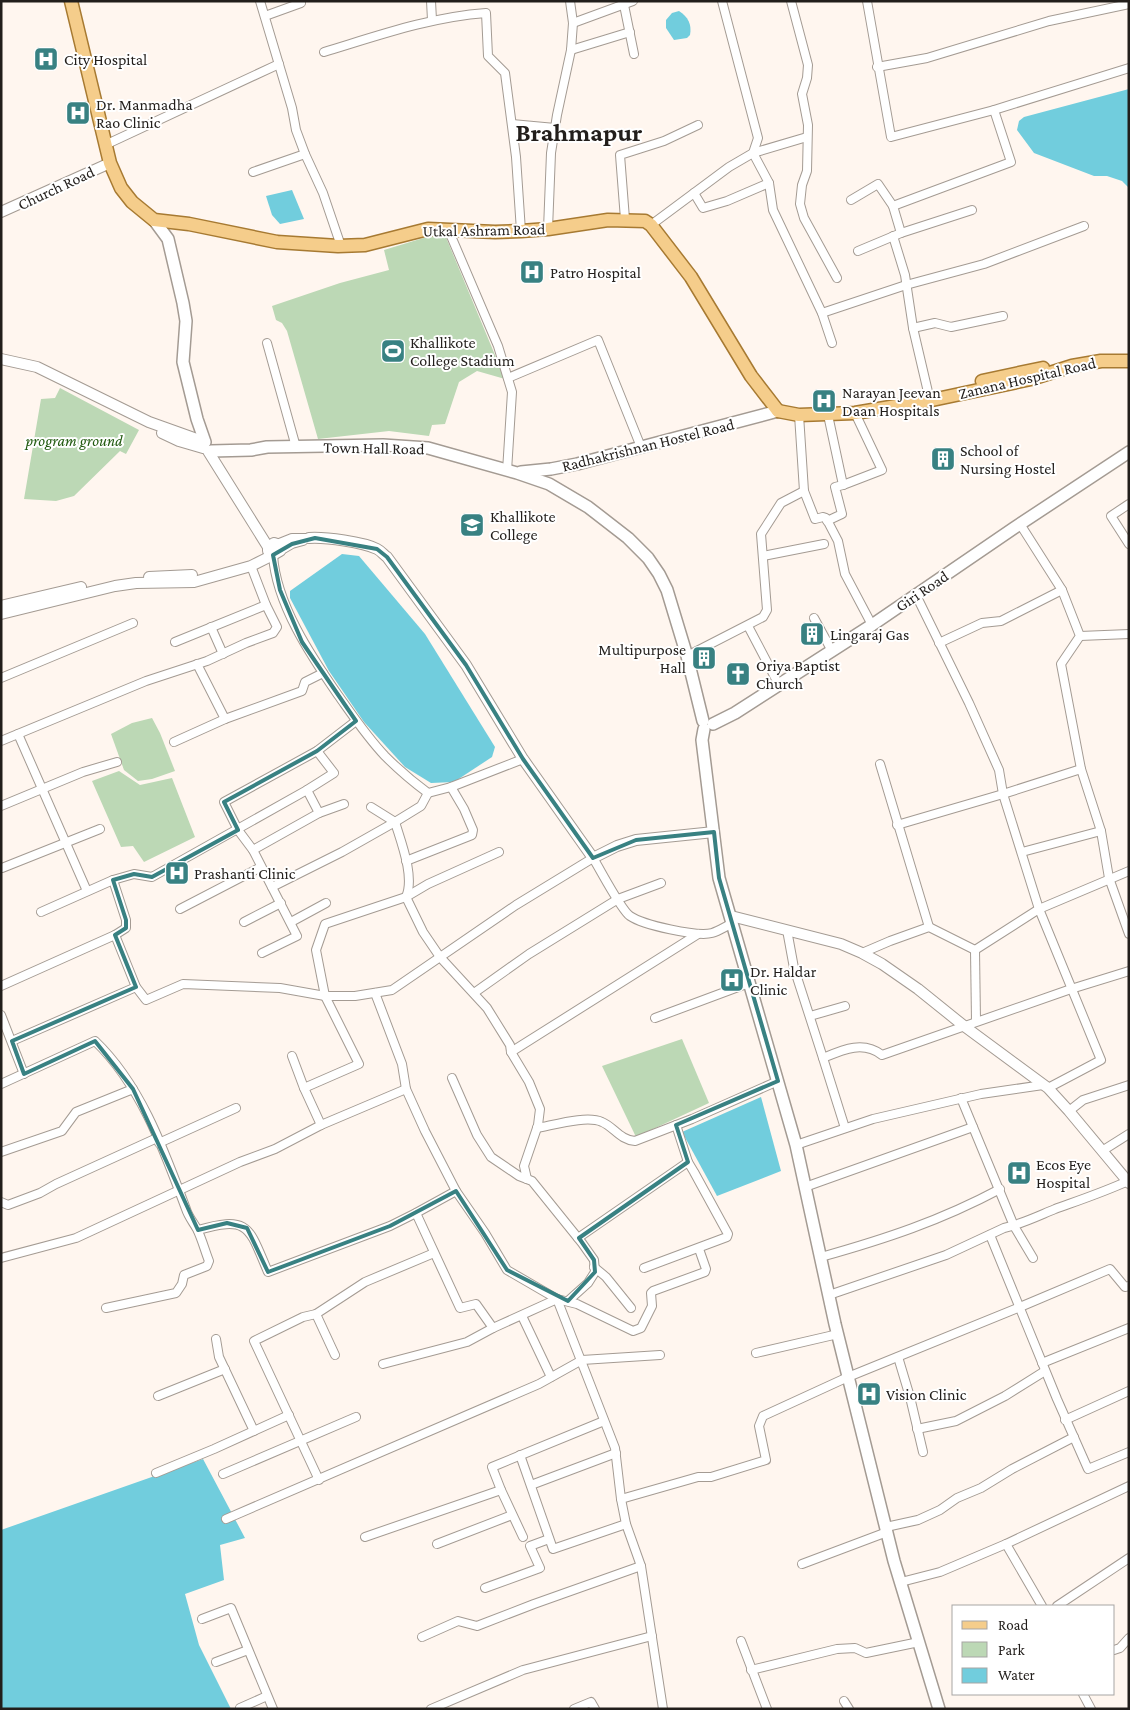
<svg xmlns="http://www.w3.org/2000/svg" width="1130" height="1710" font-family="'Crimson Pro',serif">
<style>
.green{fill:#bcd8b5}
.water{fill:#71cddd}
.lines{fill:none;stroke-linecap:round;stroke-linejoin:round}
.minor-casing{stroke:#a49b93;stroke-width:10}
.tertiary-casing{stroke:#a49b93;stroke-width:12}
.secondary-casing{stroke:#a49b93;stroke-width:14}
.primary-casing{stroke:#a77a32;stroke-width:15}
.minor{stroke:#fff;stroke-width:8}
.tertiary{stroke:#fff;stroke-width:10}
.secondary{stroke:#fff;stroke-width:11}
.primary{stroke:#f5cd8b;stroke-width:12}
.marked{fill:none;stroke:#388182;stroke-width:4;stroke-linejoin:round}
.labels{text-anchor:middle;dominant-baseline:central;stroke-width:4;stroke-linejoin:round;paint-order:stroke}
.poi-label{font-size:16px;fill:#221e1b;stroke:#fff;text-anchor:start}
.street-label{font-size:16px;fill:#221e1b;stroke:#fff}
.park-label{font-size:16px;font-style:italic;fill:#20590e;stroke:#fff}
.town-label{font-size:26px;font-weight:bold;fill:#221e1b;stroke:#fff}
</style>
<rect width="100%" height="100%" fill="#fff6ef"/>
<!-- green -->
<g class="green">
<polygon points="445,235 505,379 477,371 459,382 445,424 432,425 429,436 389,431 318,439 287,331 282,323 276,320 272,306 340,283 389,270 384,250 430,236"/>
<polygon points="60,388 139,430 126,454 120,451 74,496 56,501 24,499 41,399 55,398"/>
<polygon points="152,718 160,733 175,771 152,779 138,781 124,770 111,734 132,723"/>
<polygon points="119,771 140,785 172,778 195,837 144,862 133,846 121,847 92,781"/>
<polygon points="682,1039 709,1103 636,1137 602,1066"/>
</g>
<!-- water -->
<g class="water">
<path d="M679 11C688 17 692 24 690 35L687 38 674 40 666 28V20L672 13Z"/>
<polygon points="1129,89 1129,188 1122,181 1107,176 1094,176 1034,153 1017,130 1019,121 1024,117"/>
<polygon points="292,190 304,219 280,224 272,215 266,196"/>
<polygon points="342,554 359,556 425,634 495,747 492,757 454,782 431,783 405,767 364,722 329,671 290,598 290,591"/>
<polygon points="761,1097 781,1171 717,1196 682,1132"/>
<polygon points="203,1459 245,1538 220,1545 224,1580 185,1594 199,1645 231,1709 1,1709 1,1530"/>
</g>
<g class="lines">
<defs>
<g id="minor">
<polyline points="260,1 292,108 296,130 305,154 323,193 341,246"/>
<polyline points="431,1 432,20"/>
<polyline points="791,1 808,65 807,78 802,94 808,125 807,171 802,185 800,204 804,218 837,278"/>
<polyline points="867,1 891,137 994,110 1129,68"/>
<polyline points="624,5 634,54"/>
<polyline points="265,16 301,3"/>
<polyline points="573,23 633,1"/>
<polyline points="571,50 630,32"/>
<path d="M324 52C377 36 430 17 486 13L488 56 505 73 516 157 521 231"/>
<polyline points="877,67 927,58 1049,21 1129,4"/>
<polyline points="512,124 555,128"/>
<polyline points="807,137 753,153 769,183 773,210 822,313 832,343"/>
<polyline points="105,145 279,64"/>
<polyline points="253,172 305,154"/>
<polyline points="694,193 703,208 727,201 769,183"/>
<polyline points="851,200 878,184 893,206 901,233"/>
<polyline points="893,206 1011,162 994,110"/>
<polyline points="625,219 620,155 664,141 698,125"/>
<polyline points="651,225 729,167 753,153 758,138 722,1"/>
<polyline points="448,229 498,346 512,392 507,471"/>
<polyline points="548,229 551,153 557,115 571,50 573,23 570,1"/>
<polyline points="893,236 905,275 913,328 928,392"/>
<polyline points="858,251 901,233 972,210"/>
<polyline points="822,313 906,285 984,264 1084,226"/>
<polyline points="913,328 935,323 951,327 1003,316"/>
<polyline points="267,343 296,447"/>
<polyline points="508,378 598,340 641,447"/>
<polyline points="799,415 804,491 815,519 823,517 826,518 838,541 845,574 872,625"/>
<polyline points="828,415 843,485"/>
<polyline points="1129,504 1111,516 1129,544"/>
<polyline points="827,521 842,514 835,487 843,485 882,470 855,413"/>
<polyline points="1020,524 1062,590 1080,636 1061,664 1081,769 1101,831 1109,878 1129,934"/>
<polyline points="277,544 292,538 309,538"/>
<polyline points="280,551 292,544 303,541"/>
<path d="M273 555C276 604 311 656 338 695 353 716 367 737 385 756 399 770 413 782 428 793L451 787 523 759"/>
<polyline points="763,556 824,544"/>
<polyline points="916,595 969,703 999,770 1003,794 1039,909 1101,1060 1048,1088"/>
<polyline points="814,618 832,651"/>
<polyline points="748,626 779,685"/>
<polyline points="211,627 223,654"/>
<polyline points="1080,636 1129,634"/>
<polyline points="175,642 266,605"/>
<polyline points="939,643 982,623 1001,621 1062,590"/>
<polyline points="687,656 763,617 767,610 761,534 781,503 804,491"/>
<polyline points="197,664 225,719"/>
<polyline points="1,678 133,623"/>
<polyline points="18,734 87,891"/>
<polyline points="1,741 146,681 207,661 246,643 273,633 277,627 266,605 251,566"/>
<polyline points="174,742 225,719 302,691 305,682 323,673"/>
<polyline points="880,764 929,927"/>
<polyline points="1,806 83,772 117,762"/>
<path d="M371 807 395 822C401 842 415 877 406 897L423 932 440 957 487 1008 510 1045 511 1052 529 1082 540 1109 538 1125 524 1166 527 1179"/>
<polyline points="319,813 344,804"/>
<polyline points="897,825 1003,794 1081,769"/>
<polyline points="253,850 319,813 307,790 334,773 317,751"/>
<polyline points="1022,852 1101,831"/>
<polyline points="406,861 472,835 473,830 464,809 451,787"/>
<polyline points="2,868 100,829"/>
<polyline points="272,887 342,852 395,822 421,806 428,793"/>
<polyline points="180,909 261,867"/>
<polyline points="41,912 113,880 134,874 152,877 307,790"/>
<polyline points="244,922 281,903"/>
<polyline points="291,922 326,903"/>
<path d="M787 930 794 968 823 1058C842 1050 863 1040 882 1055L1071 989 1129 971"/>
<path d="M115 935 136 987 146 1000 183 984 280 988 325 996H355L392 990 516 905 593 858C600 869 621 910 630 916 643 925 697 937 712 933 719 931 726 926 733 923"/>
<polyline points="975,950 1039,909 1129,871"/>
<polyline points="975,950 976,1021"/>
<polyline points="262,953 297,936 253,850 238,830 224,802 317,751 356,721"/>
<polyline points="862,953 890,941 929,927 975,950"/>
<polyline points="1,986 115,935 126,928 126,920 113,880"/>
<polyline points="375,993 402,1064 406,1089 425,1131 456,1191 485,1233 507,1270 557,1299 577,1304 633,1331 641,1328 652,1306 651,1293 653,1291 705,1272 706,1269 699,1249"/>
<polyline points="474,993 529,954 618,899 661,883"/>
<polyline points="1,1015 24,1074"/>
<polyline points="810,1016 845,1006"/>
<polyline points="655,1018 749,983"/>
<polyline points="12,1041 136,987"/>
<polyline points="511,1052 698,934"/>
<polyline points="292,1056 304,1088 321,1125"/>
<polyline points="823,1058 845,1128"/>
<polyline points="452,1078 477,1135 491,1157 519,1176 532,1181 582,1243 594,1260 595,1272 588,1283 568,1301"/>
<path d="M1 1084 95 1041C141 1085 164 1150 186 1209 188 1216 193 1222 197 1229 202 1239 205 1251 209 1261L207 1266 184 1275 182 1284 176 1293 106 1308"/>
<polyline points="304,1088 359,1064 325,996 316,950 325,924 406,897 428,884 499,852"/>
<polyline points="961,1098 1014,1226 1033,1258"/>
<polyline points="1069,1111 1083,1100 1129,1085"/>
<path d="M537 1128C554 1125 587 1115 602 1122 614 1127 620 1140 635 1141L692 1119 778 1081"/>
<polyline points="159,1143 236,1108"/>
<polyline points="796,1145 873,1119 981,1094 1043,1085"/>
<polyline points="1102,1151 1129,1134"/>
<polyline points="1,1152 62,1131 76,1112 133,1089"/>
<polyline points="805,1187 973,1127"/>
<polyline points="1,1202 8,1205 40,1193 56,1184 157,1138"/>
<polyline points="416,1213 460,1308 476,1304 493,1328"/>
<path d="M198 1230C250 1215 249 1228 268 1272L390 1226 416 1213 456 1191"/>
<polyline points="990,1235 1057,1399 1088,1469 1129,1452"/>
<polyline points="578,1238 688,1162"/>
<path d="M821 1257C885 1239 940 1221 1000 1189"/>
<polyline points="1,1258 76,1238 240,1162 275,1149 321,1125 406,1089"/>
<polyline points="594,1267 606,1277 631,1308"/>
<polyline points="644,1268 727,1237 728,1234 694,1172 688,1162 676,1125"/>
<path d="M829 1295 946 1255 1004 1228C1022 1224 1038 1216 1055 1209 1080 1200 1104 1192 1128 1181"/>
<polyline points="557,1299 615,1448 621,1499 626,1524 641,1566 663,1709"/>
<polyline points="316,1314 303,1317 254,1341 319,1480"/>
<polyline points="522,1316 551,1377"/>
<polyline points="216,1339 219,1357 254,1431"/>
<polyline points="756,1353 838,1334"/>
<polyline points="335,1355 316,1314 365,1282 434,1253"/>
<polyline points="898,1357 910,1397 923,1452"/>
<polyline points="1042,1363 1129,1328"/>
<polyline points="383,1364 467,1342 493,1328 557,1299"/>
<polyline points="158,1396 225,1369"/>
<polyline points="1065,1420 1129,1391"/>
<polyline points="917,1429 956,1421 1005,1396 1045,1371"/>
<polyline points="520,1455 553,1549 626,1524"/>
<polyline points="156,1473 214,1449 289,1415"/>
<polyline points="223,1474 356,1417"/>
<polyline points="531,1485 616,1453"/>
<polyline points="621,1499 698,1477 711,1477 766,1460 759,1426 763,1416 848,1377 1020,1307 1110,1269 1125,1287 1129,1286"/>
<polyline points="226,1519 539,1384 582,1360 660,1355"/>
<polyline points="886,1527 918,1520 940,1510 957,1498 981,1488 1012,1469 1074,1437"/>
<polyline points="365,1537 501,1490"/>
<polyline points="523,1537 501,1490 492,1467 604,1421"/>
<polyline points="437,1544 512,1515"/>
<polyline points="1006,1544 1042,1606"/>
<polyline points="802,1564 887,1532"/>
<polyline points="901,1582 940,1572 1006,1544 1129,1486"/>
<polyline points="485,1588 540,1568 530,1546 549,1539"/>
<polyline points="1057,1606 1129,1558"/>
<polyline points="202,1619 231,1608 273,1709"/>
<polyline points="422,1637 458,1621 477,1626 534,1604 641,1566"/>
<polyline points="741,1641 767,1709"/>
<polyline points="1114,1650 1120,1648 1129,1638"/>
<polyline points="216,1662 248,1650"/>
<polyline points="751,1670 837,1649 855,1648 866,1653 919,1642"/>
<polyline points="1083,1694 1091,1709"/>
<polyline points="844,1701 849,1709"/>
<polyline points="240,1708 267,1696"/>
<polyline points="431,1709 523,1670 652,1636"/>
<polyline points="574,1709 591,1702 595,1709"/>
</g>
<g id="tertiary">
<polyline points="1,212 110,163"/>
<polyline points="1,359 37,367 149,422 205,442"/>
<polyline points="162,433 179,441 203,448"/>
<polyline points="208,451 268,547 268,551 273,555 280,551 277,544 274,543 268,547"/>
<path d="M309 538C326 537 363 542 377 549 381 551 384 555 387 557L466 665 523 759 593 858 617 846 636 840 714 832"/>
<polyline points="149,577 192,575"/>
<polyline points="1,606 81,587"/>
<polyline points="1,614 115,586 136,583 194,582 251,566 273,555"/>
<polyline points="731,916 841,944 862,953 882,964 918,989 964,1026 1048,1088 1069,1111 1129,1183"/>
</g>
<g id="secondary">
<polyline points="154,220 168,239 183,303 186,321 183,362 197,419 205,442"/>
<polyline points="211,451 251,450 267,447 383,445 428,448 517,473 549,484 588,507 628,538 648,558 659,574 667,590 687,656 703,721"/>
<polyline points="521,472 551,469 577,464 778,411"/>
<polyline points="713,724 735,713 872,625 1014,528 1129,452"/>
<polyline points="704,729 702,740 719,878 796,1145 835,1324 894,1561 939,1709"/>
</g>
<g id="primary">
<polyline points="71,1 110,163 121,188 132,202 154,220 189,224 277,242 338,246 365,245 428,229 495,232 521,231 548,229 608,220 645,221 651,225 691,277 751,376 778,411"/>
<polyline points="982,381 1043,368"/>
<polyline points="778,411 799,415 855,413 932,400 1031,379 1072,366 1101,361 1129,361"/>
</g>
</defs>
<!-- minor casing -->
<use href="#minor" class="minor-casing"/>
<!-- tertiary casing -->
<use href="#tertiary" class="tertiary-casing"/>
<!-- secondary casing -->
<use href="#secondary" class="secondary-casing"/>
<!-- primary casing -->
<use href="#primary" class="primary-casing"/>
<!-- minor -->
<use href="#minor" class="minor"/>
<!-- tertiary -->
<use href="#tertiary" class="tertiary"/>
<!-- secondary -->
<use href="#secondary" class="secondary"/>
<!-- primary -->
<use href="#primary" class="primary"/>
</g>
<!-- marked area -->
<path class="marked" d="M315 538 377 549 387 557 466 665 523 759 593 858 636 840 714 832 719 878 778 1081 676 1125 688 1162 579 1238 594 1260 595 1272 568 1301 507 1270 456 1191 390 1226 268 1272 247 1228 227 1223 198 1230 133 1089 95 1041 24 1074 12 1041 136 987 115 935 126 928V920L113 880 134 874 152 877 238 830 224 802 317 751 356 721 302 642 280 590 273 555 292 544Z"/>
<!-- icons -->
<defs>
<symbol id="hospital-square" viewBox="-11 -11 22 22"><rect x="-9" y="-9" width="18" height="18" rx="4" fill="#388182" stroke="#fff"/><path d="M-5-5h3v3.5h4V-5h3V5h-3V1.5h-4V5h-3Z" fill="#fff"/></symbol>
<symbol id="stadium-square" viewBox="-11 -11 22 22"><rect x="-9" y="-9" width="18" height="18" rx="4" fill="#388182" stroke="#fff"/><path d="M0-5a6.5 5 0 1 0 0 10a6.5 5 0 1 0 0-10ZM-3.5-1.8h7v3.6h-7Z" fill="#fff"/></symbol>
<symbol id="building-square" viewBox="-11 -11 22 22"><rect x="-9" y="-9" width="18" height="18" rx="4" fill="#388182" stroke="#fff"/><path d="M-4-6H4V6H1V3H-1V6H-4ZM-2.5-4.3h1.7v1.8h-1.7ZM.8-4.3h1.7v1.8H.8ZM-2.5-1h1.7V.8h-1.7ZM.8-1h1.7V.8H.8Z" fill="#fff"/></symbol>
<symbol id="university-square" viewBox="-11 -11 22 22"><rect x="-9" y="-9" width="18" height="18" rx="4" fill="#388182" stroke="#fff"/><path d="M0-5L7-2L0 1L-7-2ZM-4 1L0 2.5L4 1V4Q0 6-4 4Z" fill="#fff"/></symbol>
<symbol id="church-square" viewBox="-11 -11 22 22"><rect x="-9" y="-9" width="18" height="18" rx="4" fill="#388182" stroke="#fff"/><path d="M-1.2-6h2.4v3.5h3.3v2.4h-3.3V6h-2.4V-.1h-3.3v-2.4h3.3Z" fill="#fff"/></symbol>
</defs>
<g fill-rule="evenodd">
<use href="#hospital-square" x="32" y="45" width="28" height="28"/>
<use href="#hospital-square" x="64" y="99" width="28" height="28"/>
<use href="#hospital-square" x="518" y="258" width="28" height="28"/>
<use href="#stadium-square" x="379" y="337" width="28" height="28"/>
<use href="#hospital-square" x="810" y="387" width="28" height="28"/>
<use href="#building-square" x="929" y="445" width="28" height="28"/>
<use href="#university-square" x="458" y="511" width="28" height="28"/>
<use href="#building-square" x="798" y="620" width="28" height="28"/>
<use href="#building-square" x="690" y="644" width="28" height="28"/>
<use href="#church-square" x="724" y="660" width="28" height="28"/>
<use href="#hospital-square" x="163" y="859" width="28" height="28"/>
<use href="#hospital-square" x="718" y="966" width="28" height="28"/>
<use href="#hospital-square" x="1005" y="1159" width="28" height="28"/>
<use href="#hospital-square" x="855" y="1380" width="28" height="28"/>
</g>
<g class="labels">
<!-- poi labels -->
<g class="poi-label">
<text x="64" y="59">City Hospital</text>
<text x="96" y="104">Dr. Manmadha<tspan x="96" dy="18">Rao Clinic</tspan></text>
<text x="550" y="272">Patro Hospital</text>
<text x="410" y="342">Khallikote<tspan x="410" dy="18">College Stadium</tspan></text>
<text x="842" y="392">Narayan Jeevan<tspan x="842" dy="18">Daan Hospitals</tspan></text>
<text x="960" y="450">School of<tspan x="960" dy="18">Nursing Hostel</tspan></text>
<text x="490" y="516">Khallikote<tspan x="490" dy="18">College</tspan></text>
<text x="830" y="634">Lingaraj Gas</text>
<text x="686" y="649" text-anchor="end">Multipurpose<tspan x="686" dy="18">Hall</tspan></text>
<text x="756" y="665">Oriya Baptist<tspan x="756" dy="18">Church</tspan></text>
<text x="194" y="873">Prashanti Clinic</text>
<text x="750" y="971">Dr. Haldar<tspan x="750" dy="18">Clinic</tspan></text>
<text x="1036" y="1164">Ecos Eye<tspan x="1036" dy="18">Hospital</tspan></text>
<text x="886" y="1394">Vision Clinic</text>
</g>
<!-- street labels -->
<g class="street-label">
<text transform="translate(56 188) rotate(-25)">Church Road</text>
<text transform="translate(484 230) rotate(-1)">Utkal Ashram Road</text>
<text transform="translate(1027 378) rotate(-13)">Zanana Hospital Road</text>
<text transform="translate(648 445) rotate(-14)">Radhakrishnan Hostel Road</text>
<text transform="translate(374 448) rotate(1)">Town Hall Road</text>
<text transform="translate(922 591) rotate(-34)">Giri Road</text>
</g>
<!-- park labels -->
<g class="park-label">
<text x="74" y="440">program ground</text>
</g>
<!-- town labels -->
<g class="town-label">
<text x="579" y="132">Brahmapur</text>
</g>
</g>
<!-- border -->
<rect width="1130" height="1710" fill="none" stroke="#221e1b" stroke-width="5"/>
<!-- legend -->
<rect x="952" y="1605" width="162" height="90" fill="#ffffff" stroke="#a7a5a4"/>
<rect x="962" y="1621" width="25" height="8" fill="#f5cd8b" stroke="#a7a5a4"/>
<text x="998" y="1630" font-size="15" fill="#221e1b">Road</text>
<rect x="962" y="1642" width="25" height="15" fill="#bcd8b5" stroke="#a7a5a4"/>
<text x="998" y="1655" font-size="15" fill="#221e1b">Park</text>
<rect x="962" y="1668" width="25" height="15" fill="#71cddd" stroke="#a7a5a4"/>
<text x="998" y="1680" font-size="15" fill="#221e1b">Water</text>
</svg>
